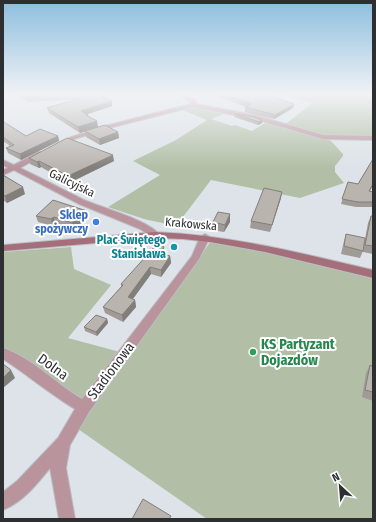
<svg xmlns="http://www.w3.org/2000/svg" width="376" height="522" font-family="'Fira Sans Condensed',sans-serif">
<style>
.green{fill:#b2bfa6}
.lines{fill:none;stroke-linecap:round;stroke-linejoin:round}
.street-casing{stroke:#babfc3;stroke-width:2}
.secondary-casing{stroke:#babfc3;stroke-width:2}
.street{fill:#ba949c;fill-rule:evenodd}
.secondary{fill:#a46e7a;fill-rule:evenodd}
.wall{fill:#a09b96}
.shaded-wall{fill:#827e7a}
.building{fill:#bab4af;stroke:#827e7a}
.shop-dot{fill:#3f7fe0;stroke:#fff;stroke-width:1.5}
.culture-dot{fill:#0f9aa8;stroke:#fff;stroke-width:1.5}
.leisure-dot{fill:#2e9e5b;stroke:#fff;stroke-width:1.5}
.labels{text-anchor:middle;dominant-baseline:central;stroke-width:4;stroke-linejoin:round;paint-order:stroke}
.street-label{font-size:12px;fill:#2d2f31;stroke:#fff}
.shop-label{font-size:12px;font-weight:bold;fill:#366cbe;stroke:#fff;text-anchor:end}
.culture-label{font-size:12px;font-weight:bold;fill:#0d838f;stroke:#fff;text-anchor:end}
.near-leisure-label{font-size:14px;font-weight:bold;fill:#27864d;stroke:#fff;text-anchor:start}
.near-street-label{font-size:14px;fill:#2d2f31;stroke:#fff}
</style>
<rect width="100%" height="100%" fill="#dde3e8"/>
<!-- green -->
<g class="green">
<polygon points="281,94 373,94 373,137 325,136 284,125 313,103"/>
<polygon points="195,106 228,112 211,119 232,126 235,125 252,131 267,122 324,138 331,141 343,154 343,156 335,166 335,172 344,183 300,198 211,180 176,226 144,219 108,207 160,175 133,161 176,140 207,120 180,109"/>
<polygon points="211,241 223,242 373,276 373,519 207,519 78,429"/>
<polygon points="71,247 74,269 111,285 68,338 120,352 82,401 3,349 3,252"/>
</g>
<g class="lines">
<defs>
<g id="street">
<polygon points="177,94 185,94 196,100 196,104 255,115 323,135 373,136 373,140 323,139 254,119 193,107 109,128 75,139 60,146 55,145 71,137 105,126 190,104 191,102"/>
<path d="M38 152H44L45 154 20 168C41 178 62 189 84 200 103 208 148 220 160 235L158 237H152L140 229 79 204 14 170 3 175V170L8 168 3 165V160L14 165Z"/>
<path d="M205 234 210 237 199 259 89 412 70 445 66 468 75 519H59L50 468C37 484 23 502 3 510V492L17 481 58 438 75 409C50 394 28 375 3 359V348C32 358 55 383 82 399L192 256 200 237Z"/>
</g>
<path id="secondary" d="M155 232C230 235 301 253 373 270V278L265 252 210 242 183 239 155 238 3 251V245Z"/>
</defs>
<!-- street casing -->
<use href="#street" class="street-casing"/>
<!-- secondary casing -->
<use href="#secondary" class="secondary-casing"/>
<!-- street -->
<use href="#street" class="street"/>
<!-- secondary -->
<use href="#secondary" class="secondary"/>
</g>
<!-- wall -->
<g class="wall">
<polygon points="14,94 103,94 103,97 112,101 112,106 87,114 89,117 98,127 118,132 119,138 100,145 86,137 85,131 80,133 49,113 47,108 79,99 28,102"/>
<polygon points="211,94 265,94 294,104 293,108 274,119 245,112 245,107 246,107"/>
<polygon points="235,114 262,123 258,125 234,117"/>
<polygon points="3,122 26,136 58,136 59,141 21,160 8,153 6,148 10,146 3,141"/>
<polygon points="29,158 114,161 69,183 41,167 39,168 30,164"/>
<polygon points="373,159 373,186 370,191 373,192 373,207 356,207 341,204 348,182 358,184"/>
<polygon points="3,175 25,194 7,203 3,200"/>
<polygon points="281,198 270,232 250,228 251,221"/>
<polygon points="230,214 230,222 224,232 212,230 213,222"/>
<polygon points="36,216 88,217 73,230 55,224 53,226 38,222"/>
<polygon points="371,216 373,216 373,254 363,252 363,251 360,258 341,254 344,241 346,234 363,250 368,223"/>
<polygon points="164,254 170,256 171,263 161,277 151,274 133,299 135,300 136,307 123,322 105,313 103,307 121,287 121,284"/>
<polygon points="107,319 108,323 97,336 85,331 84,327"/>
<polygon points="370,365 373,367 373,401 362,397 366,373"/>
</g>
<!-- shaded-wall -->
<g class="shaded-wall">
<polygon points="112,101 112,106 82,116 81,111"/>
<polygon points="294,104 293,108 274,119 275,115"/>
<polygon points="262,120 262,123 258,125 259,122"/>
<polygon points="97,121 98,127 80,133 78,127"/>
<polygon points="118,132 119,138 100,145 99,139"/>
<polygon points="58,136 59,141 21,160 20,154"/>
<polygon points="113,155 114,161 69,183 68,176"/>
<polygon points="39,161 41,167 39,168 37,162"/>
<polygon points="23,187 25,194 7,203 5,196"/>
<polygon points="282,192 281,198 270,232 272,225"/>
<polygon points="87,211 88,217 73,230 72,223"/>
<polygon points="230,214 230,222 224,232 225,225"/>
<polygon points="54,217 55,224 53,226 51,219"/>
<polygon points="164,247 164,254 160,260 160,253"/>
<polygon points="170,256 171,263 161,277 161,270"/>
<polygon points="150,267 151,274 129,304 128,297"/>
<polygon points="135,300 136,307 123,322 122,315"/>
<polygon points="107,319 108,323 97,336 96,332"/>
<polygon points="11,370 15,378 3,388 3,378"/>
</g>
<!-- building -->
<g class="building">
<polygon points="22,94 66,94 27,97"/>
<polygon points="81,94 98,94 112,101 81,111 88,115 86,115 97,121 78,127 47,108 81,98"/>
<polygon points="223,94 265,94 294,104 275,115 245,107 251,104"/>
<polygon points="235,114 254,117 262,120 259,122"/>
<polygon points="3,122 4,122 26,136 40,129 58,136 20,154 6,148 14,145 3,137"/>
<polygon points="105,125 118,132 99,139 85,131"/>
<polygon points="67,138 113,155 68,176 39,161 37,162 29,158"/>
<polygon points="373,159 373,184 369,191 373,192 373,202 358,202 342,199 348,182 358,184"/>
<polygon points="3,175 23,187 5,196 3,194"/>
<polygon points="264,188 282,192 272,225 251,221"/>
<polygon points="53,200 87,211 72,223 54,217 51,219 36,216"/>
<polygon points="218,212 230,214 225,225 213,222"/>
<polygon points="371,216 373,216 373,246 365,245"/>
<polygon points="346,234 365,238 363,251 344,246"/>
<polygon points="158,243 164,247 160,253 170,256 161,270 150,267 128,297 135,300 122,315 103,307 123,285 121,284"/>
<polygon points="96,315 107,319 96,332 84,327"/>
<polygon points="3,364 11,370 3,378"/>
<polygon points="370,365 373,367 373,392 365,390"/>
<polygon points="143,499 171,516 169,519 132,519"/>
</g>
<!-- sky -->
<linearGradient id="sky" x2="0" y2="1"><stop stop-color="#8dbede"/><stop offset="0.56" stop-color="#f0f2f5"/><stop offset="1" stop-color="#f0f2f5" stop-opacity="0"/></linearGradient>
<rect width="376" height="168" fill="url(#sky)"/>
<!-- markers -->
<circle class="shop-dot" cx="96" cy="222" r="4"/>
<circle class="culture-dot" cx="174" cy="247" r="4"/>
<circle class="leisure-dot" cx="253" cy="352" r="4"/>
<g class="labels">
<!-- street labels -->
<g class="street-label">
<text transform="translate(72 183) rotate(26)">Galicyjska</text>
<text transform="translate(191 224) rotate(5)">Krakowska</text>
</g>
<!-- shop labels -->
<g class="shop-label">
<text x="88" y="215">Sklep<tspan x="88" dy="14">spożywczy</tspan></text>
</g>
<!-- culture labels -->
<g class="culture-label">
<text x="166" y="240">Plac Świętego<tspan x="166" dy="14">Stanisława</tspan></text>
</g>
<!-- near-leisure labels -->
<g class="near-leisure-label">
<text x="261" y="344">KS Partyzant<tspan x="261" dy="16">Dojazdów</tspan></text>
</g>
<!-- near-street labels -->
<g class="near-street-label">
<text transform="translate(53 367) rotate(36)">Dolna</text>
<text transform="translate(111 371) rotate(-53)">Stadionowa</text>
</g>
</g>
<!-- border -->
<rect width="376" height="522" fill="none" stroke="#2d2f31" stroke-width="8"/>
<!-- north arrow -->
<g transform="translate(340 486) rotate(334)" stroke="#ffffff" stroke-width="3" paint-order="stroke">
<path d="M0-3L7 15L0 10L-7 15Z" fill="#2d2f31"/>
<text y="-6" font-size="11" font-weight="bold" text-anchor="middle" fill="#2d2f31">N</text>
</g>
</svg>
